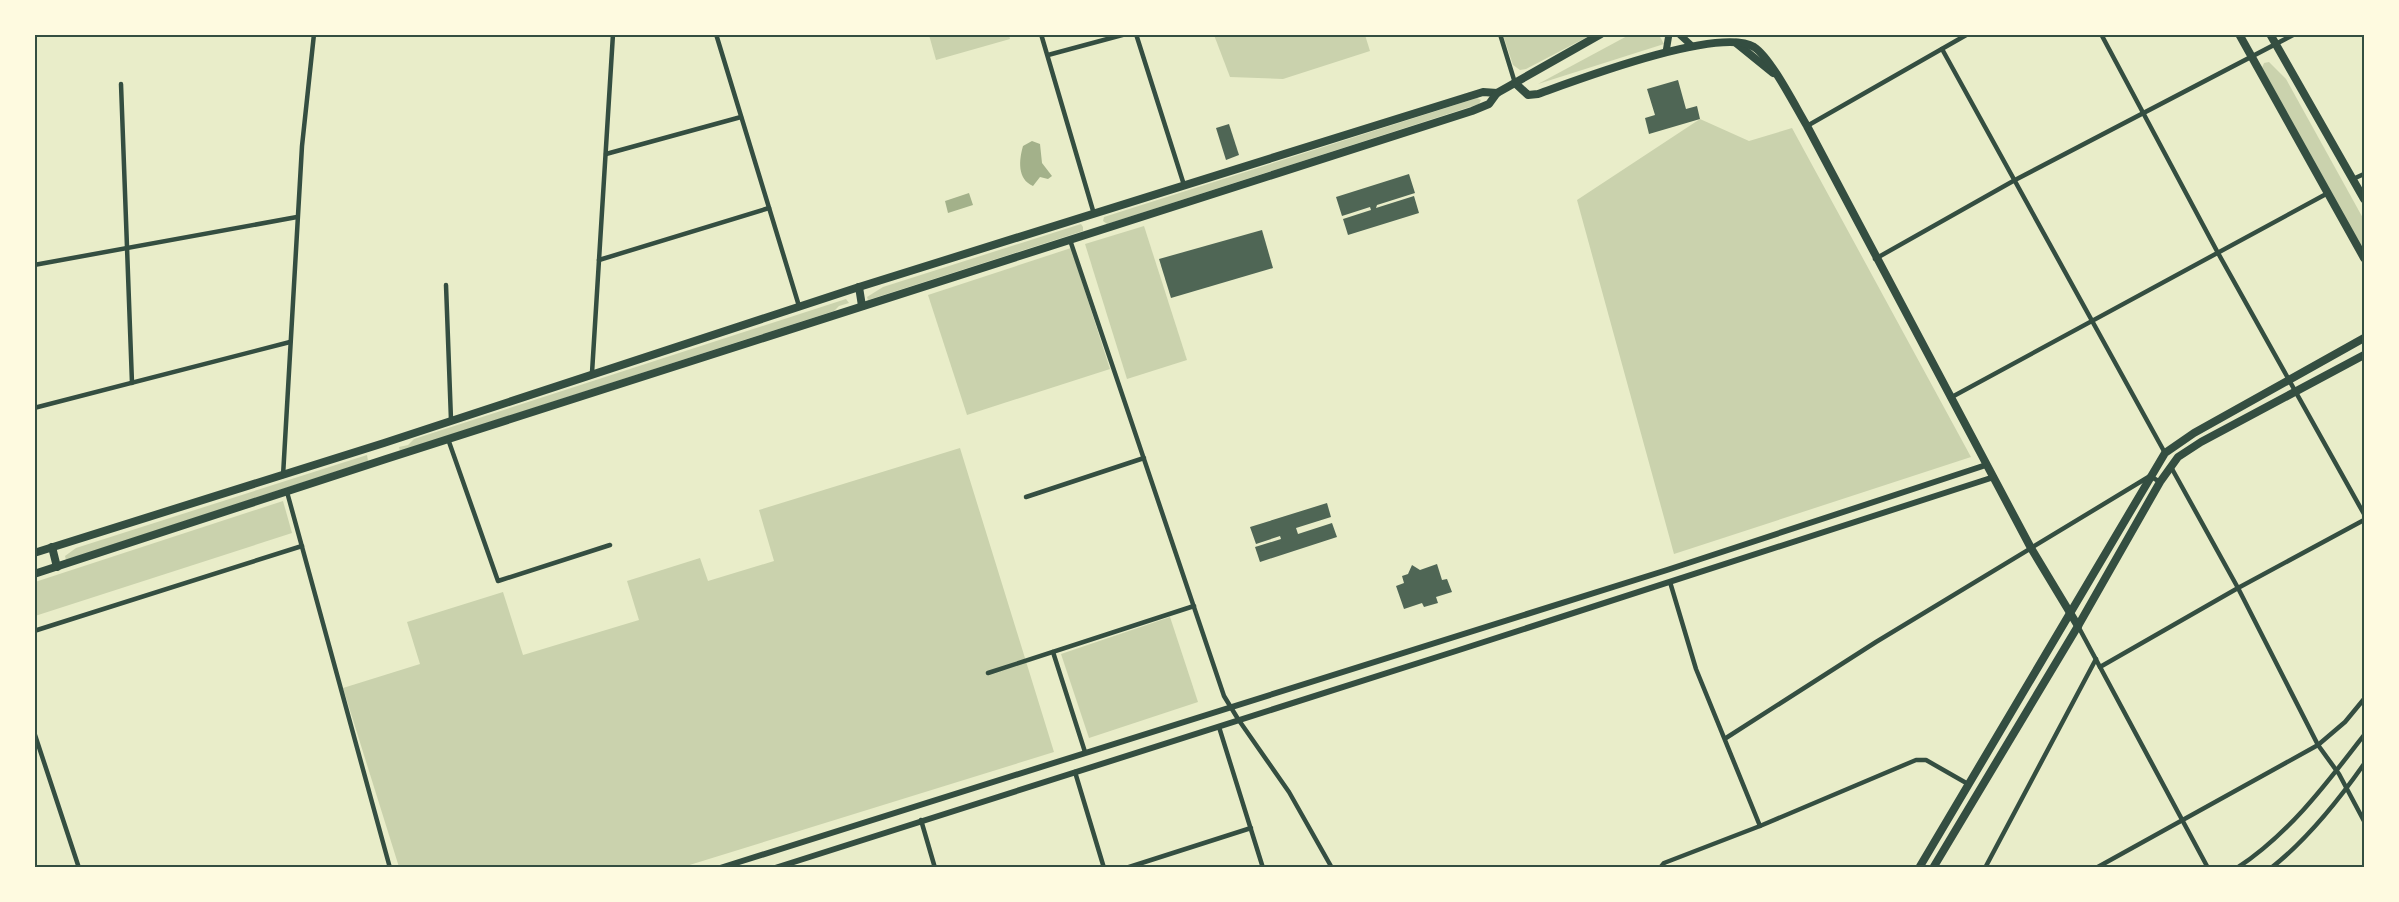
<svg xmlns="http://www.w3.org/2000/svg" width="2399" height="902" font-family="Manrope,sans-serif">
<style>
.green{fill:#cad2ad}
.water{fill:#a3b18a}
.building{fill:#4f6655}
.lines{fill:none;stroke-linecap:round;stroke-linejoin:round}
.minor{stroke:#344e41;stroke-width:4.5}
.tertiary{stroke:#344e41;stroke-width:6}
.secondary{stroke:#344e41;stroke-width:7}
.primary{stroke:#344e41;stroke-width:8}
.neatline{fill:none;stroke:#344e41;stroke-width:2}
</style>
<rect width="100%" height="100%" fill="#e9edc9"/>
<!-- green -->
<g class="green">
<polygon points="929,35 1009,35 1010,39 936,60"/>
<polygon points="1214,35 1365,35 1370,51 1283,79 1230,77"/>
<polygon points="1503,35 1503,34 1591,35 1526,69 1520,70 1513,65"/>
<polygon points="1629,35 1659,35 1664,44 1538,84"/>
<polygon points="2269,62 2286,79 2364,220 2364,252 2262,68 2264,63"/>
<polygon points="1477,98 1481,100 1479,104 1107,224 1103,221 1104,217"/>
<polygon points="1700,119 1749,141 1792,128 1971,457 1674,554 1577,200"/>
<polygon points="1081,224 1083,227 1083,231 868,300 867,297 883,287"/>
<polygon points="1144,226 1187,360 1127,379 1085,244"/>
<polygon points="1071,248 1110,369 967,415 928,295"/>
<polygon points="846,299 849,303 839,306 834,311 400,451 399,447 408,445 414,439"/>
<polygon points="960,448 1054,752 683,867 399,867 343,688 420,664 407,622 503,592 523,655 639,620 627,581 700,558 708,581 774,561 759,510"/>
<polygon points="367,455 368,461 66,560 65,556 76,548"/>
<polygon points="283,501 292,533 35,616 35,582"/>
<polygon points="1170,617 1198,702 1089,738 1061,654"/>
</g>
<!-- water -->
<g class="water">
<path d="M1032 141 1040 144 1042 163 1052 176 1048 179 1040 177 1033 186C1017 179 1019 160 1023 146Z"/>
<polygon points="969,193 973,205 948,213 945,201"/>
</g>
<!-- building -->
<g class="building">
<polygon points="1678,80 1686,109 1697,106 1700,119 1649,134 1645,118 1655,115 1647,89"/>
<polygon points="1229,124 1239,155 1226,160 1216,128"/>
<polygon points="1409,174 1415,193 1377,205 1376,208 1414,196 1419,213 1348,235 1343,219 1371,210 1370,207 1342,216 1336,197"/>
<polygon points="1262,230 1273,268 1171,298 1159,259"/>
<polygon points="1327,503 1331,517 1296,528 1298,534 1332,523 1337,537 1260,562 1255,547 1281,539 1280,536 1256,544 1250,527"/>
<polygon points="1437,564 1442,580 1447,579 1452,592 1436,597 1438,603 1424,607 1422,603 1404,609 1396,586 1404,583 1402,576 1408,574 1412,565 1420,570"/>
</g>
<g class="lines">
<!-- minor -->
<g class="minor">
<polyline points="716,34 799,306"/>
<polyline points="1041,34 1094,214"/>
<polyline points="1136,34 1184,185"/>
<polyline points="1500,34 1515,83"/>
<polyline points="2101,34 2218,253 2364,514"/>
<polyline points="1942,49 2165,453"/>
<polyline points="1048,55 1126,34"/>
<polyline points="121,84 132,383"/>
<polyline points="1807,126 1968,34"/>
<polyline points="606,154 741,117"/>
<polyline points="2353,179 2364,174"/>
<polyline points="1070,240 1224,696 1238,719 1289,792 1332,868"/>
<polyline points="1875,259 2015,180 2295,34"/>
<polyline points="599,260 769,208"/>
<polyline points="34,265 297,217"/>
<polyline points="446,285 451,420"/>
<polyline points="592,373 613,34"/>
<polyline points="1950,398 2328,193"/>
<polyline points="34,408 290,342"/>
<polyline points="448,439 498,581 610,545"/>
<polyline points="2171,467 2238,588 2318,745 2339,774 2364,821"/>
<polyline points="283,476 302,146 314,34"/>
<polyline points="287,492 390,868"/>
<polyline points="1026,497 1144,458"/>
<polyline points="1670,582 1696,669 1760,826"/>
<polyline points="2078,626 2208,868"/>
<polyline points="34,631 302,546"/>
<polyline points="1053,652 1085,752"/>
<polyline points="2100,667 2238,588 2364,520"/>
<polyline points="988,673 1194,606"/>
<polyline points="1219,727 1263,868"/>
<polyline points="34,732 79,868"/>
<polyline points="1726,738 1876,642 2150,476 2160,482"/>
<polyline points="1075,772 1104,868"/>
<polyline points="921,820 935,868"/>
<polyline points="1126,868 1251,828"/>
<polyline points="1660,868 1664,863 1760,826 1916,760 1926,760 1968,784"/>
<polyline points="1985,868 2096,659"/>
<polyline points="2096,868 2318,745 2345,722 2364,699"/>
<path d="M2237 868C2289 834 2327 783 2364 735"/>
<path d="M2271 868C2307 840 2338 801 2364 764"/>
<polyline points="2363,868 2364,867"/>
</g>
<!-- tertiary -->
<g class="tertiary">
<polyline points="720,868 1667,570 1986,465"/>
<polyline points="775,868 1456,651 1994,477"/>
</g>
<!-- secondary -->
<g class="secondary">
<polyline points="1679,34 1692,46"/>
<polyline points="1666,52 1669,34"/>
</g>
<!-- primary -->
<g class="primary">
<polyline points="2239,34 2364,258"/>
<polyline points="2270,34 2364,199"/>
<polyline points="1736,43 1773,73"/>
<path d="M1515 83 1528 95 1538 94C1577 80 1719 26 1754 47 1771 58 1795 106 1807 126L2031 548 2078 626"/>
<polyline points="859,287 862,306"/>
<polyline points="52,547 57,567"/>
<polyline points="34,553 384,443 859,287 1483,92 1497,93"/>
<polyline points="34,574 386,459 1472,111 1489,104 1497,93 1601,34"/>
<polyline points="1919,868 2165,453 2194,433 2364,338"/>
<polyline points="1933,868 2078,626 2160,482 2178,457 2201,442 2364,355"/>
</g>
</g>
<!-- border -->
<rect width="2399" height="902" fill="none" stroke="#fefae0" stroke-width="72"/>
<rect x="36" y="36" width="2327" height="830" class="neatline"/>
</svg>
